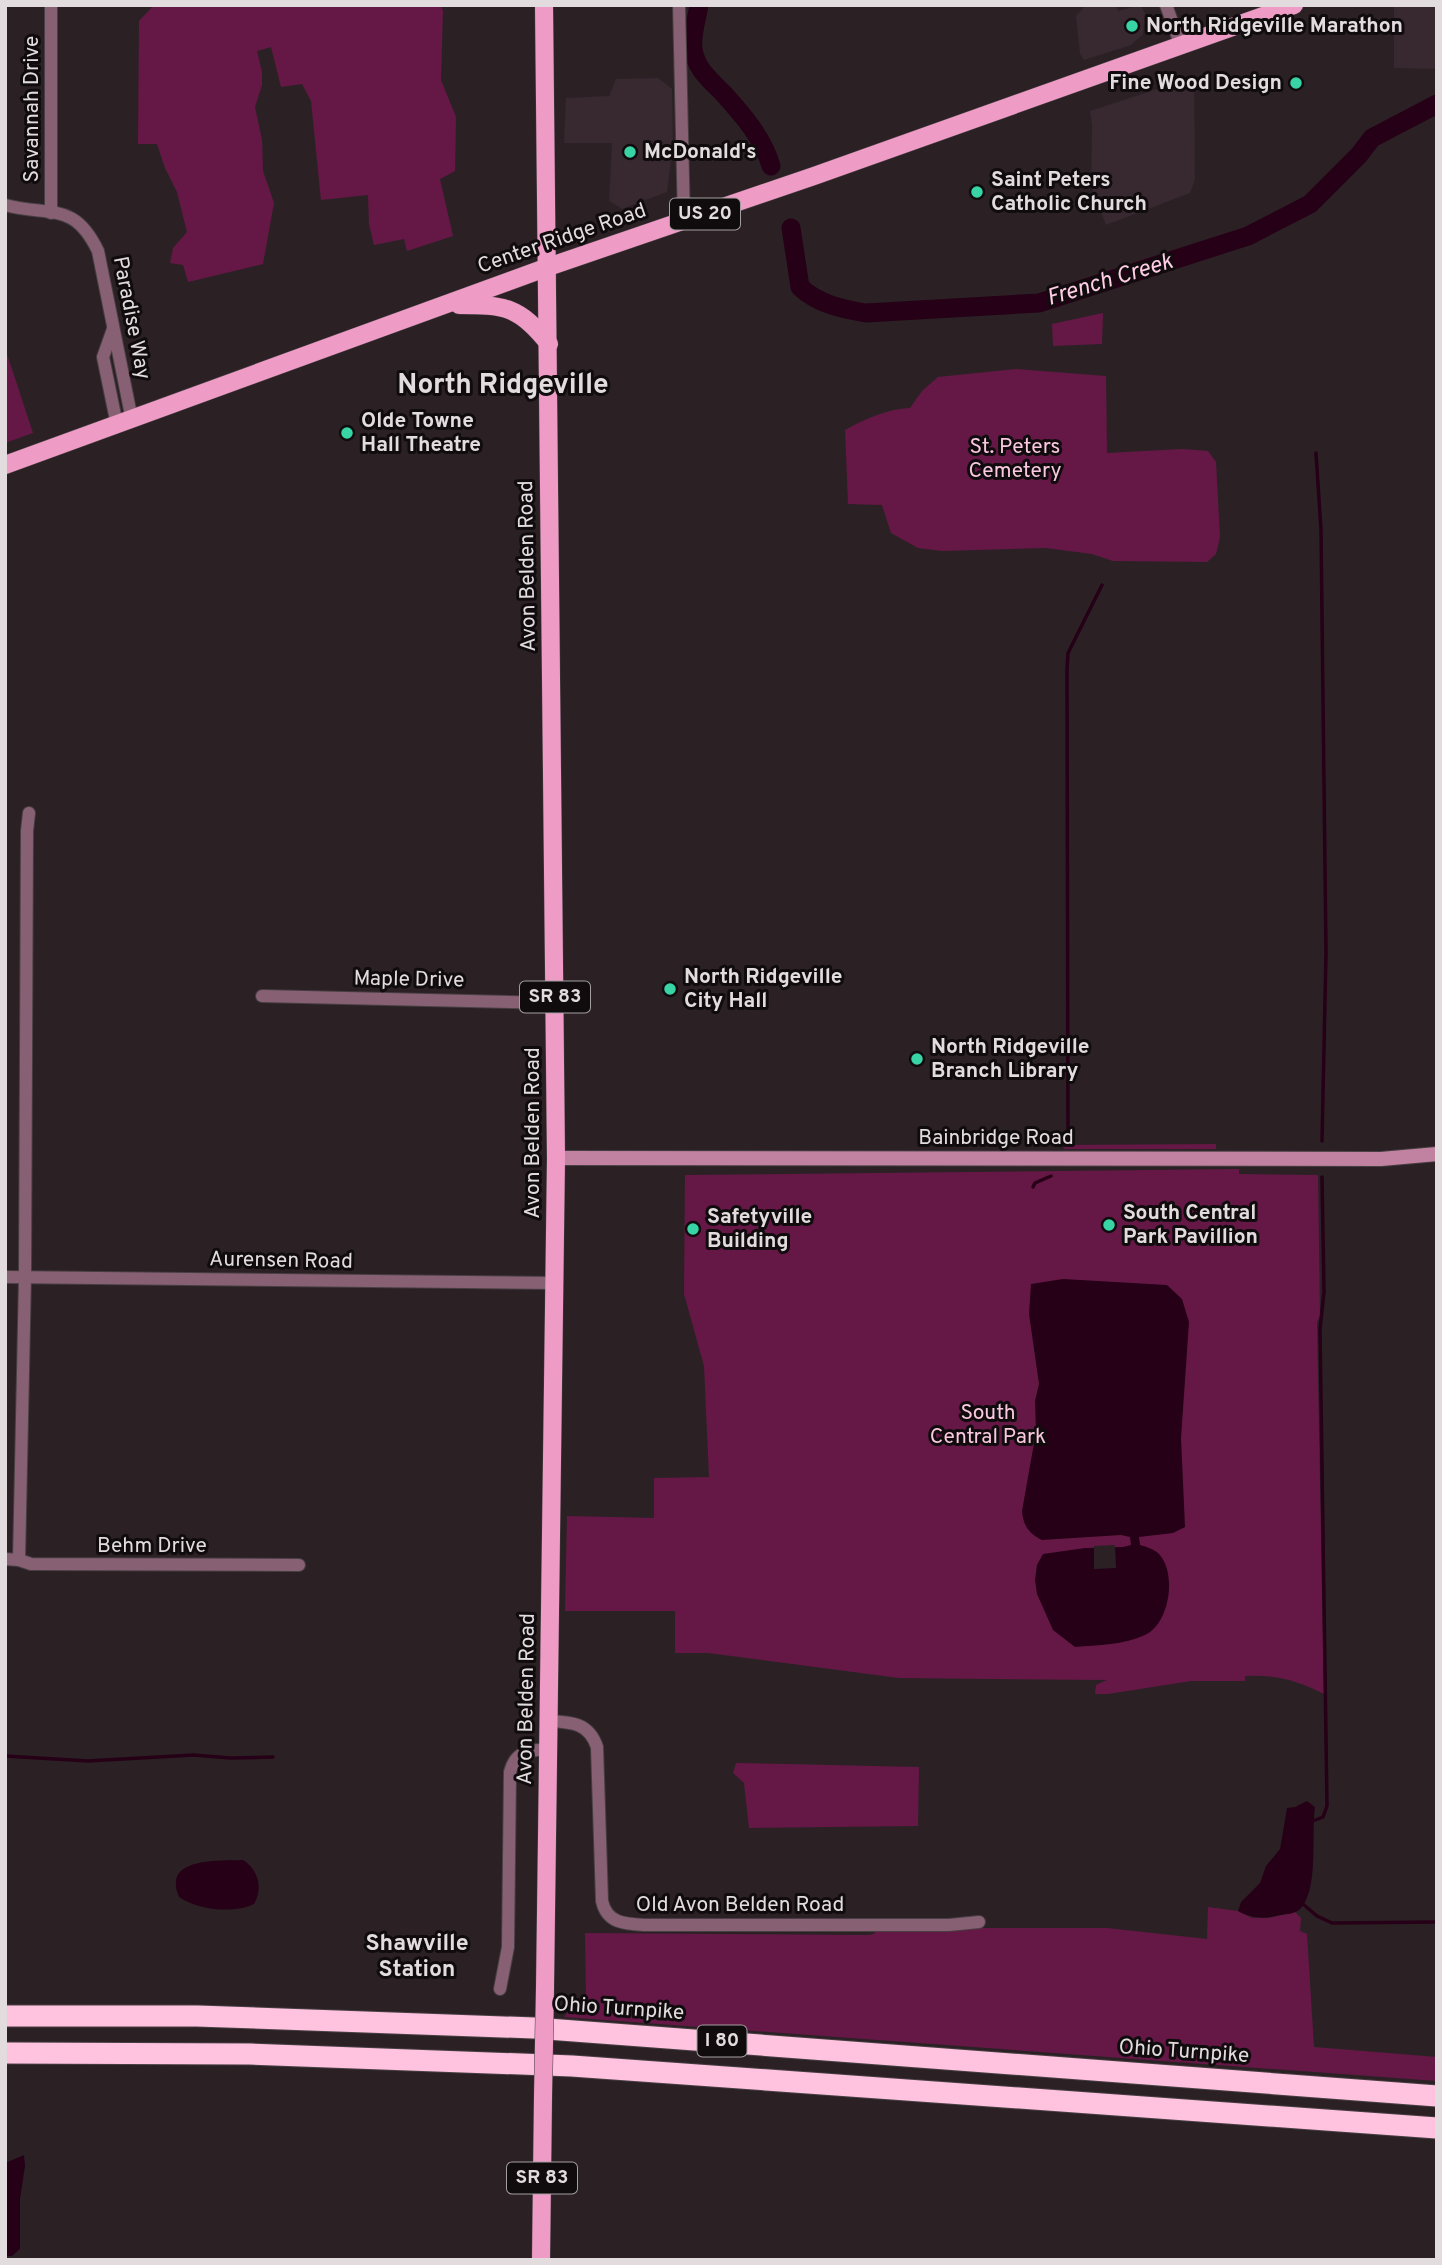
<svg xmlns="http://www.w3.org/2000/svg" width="1442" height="2265" font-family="Overpass,sans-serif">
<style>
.built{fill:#382830}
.green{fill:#651846}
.water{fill:#260016}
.pier{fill:#2b2125}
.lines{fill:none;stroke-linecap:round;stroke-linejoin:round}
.stream{stroke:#260016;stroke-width:3.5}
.river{stroke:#260016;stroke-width:19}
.street-casing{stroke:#483f43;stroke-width:14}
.secondary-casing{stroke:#483f43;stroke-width:16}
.primary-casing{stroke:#483f43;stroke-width:19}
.highway-casing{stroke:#483f43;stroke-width:23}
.street{stroke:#886074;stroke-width:12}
.secondary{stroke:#c182a2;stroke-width:14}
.primary{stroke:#ee9cc5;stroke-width:18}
.highway{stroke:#ffc3e0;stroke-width:21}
.primary-bridge-casing{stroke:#483f43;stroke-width:19;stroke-linecap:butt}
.primary-bridge{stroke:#ee9cc5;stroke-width:18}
.poi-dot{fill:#38d4a6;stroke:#100c0e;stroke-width:2.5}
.labels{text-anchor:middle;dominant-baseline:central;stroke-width:6;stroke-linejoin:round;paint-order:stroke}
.shield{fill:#100c0e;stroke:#a49ea0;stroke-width:2}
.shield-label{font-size:19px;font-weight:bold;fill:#e3dcdf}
.poi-label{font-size:21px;font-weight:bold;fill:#e3dcdf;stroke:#100c0e;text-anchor:start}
.street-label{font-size:21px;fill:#e3dcdf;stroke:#100c0e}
.park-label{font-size:21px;fill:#fac8e0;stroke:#100c0e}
.water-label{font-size:23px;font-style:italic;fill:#ffcde5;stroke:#100c0e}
.neighbourhood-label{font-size:23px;font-weight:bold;fill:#e3dcdf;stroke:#100c0e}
.district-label{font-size:28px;font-weight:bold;fill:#e3dcdf;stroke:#100c0e}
</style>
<rect width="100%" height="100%" fill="#2b2125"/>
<!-- built -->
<g class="built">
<polygon points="1086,5 1116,5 1118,11 1140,5 1145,13 1143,34 1131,45 1084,60 1080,54 1076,16"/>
<polygon points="1394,5 1437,5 1437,69 1394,68"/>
<polygon points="1194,77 1195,179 1190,193 1106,225 1091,186 1092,125 1090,111"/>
<polygon points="658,78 672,89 673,143 667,192 622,209 609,201 612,143 564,143 566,98 609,96 616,79"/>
</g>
<!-- green -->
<g class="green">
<polygon points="154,5 440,5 443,10 441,80 456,117 455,171 440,179 453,236 407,251 404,239 374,245 369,224 368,195 321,200 311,101 302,84 281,87 271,47 257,51 262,72 262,85 255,107 262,140 263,171 274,203 263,264 188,282 183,265 170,263 173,248 187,232 177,192 165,168 157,144 138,144 139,21"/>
<polygon points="1103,313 1102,344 1053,346 1052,324"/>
<polygon points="5,348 33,433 5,443"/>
<path d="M1016 369 1106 376 1107 453 1182 449 1208 451 1216 462 1220 537 1216 554 1207 562 1113 561 1092 554 1046 548 942 551 918 548 891 533 882 505 848 504 845 430C865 419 887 409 910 408L922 391 938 377Z"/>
<polygon points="1216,1144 1216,1149 1063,1149 1067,1145"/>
<path d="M1239 1169V1174L1318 1175 1320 1316 1317 1322 1324 1694C1299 1681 1274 1674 1245 1676V1681H1191L1108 1694H1095L1096 1685 1107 1680 899 1678 708 1653H675V1611H565L567 1516 654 1518V1478L709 1477 704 1366 684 1294 685 1175Z"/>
<polygon points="736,1763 919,1767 918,1826 749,1828 744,1783 733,1773"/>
<polygon points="1208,1907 1238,1911 1252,1918 1269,1918 1295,1912 1301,1918 1300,1931 1307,1934 1314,2047 1437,2057 1437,2081 564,2017 570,2009 586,2001 585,1933 868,1935 874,1934 876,1928 1107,1928 1207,1939"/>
</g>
<!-- water -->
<g class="water">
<path d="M1063 1279 1167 1285 1182 1299 1189 1322 1181 1438 1185 1527 1173 1533 1139 1537 1140 1545C1147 1547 1154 1549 1159 1554 1177 1573 1170 1624 1145 1635 1124 1645 1098 1645 1075 1647L1053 1630 1037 1594 1035 1580 1037 1565 1043 1554 1085 1548 1123 1547 1131 1545 1130 1537 1121 1535 1042 1540C1029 1534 1023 1525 1022 1511L1036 1432 1035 1401 1039 1384 1029 1314 1031 1284Z"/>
<path d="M1307 1801 1315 1807C1311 1834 1319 1888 1301 1908 1296 1914 1287 1914 1280 1915 1264 1919 1253 1919 1238 1911L1241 1902 1260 1883 1266 1866 1280 1849 1287 1808 1295 1807Z"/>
<path d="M243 1860C259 1870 263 1889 254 1904 234 1914 197 1910 179 1897 162 1857 218 1861 243 1860Z"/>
<polygon points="24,2155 25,2166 20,2199 20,2249 12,2256 5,2256 5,2163"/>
</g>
<!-- pier -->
<polygon class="pier" points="1115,1545 1116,1568 1094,1569 1094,1546"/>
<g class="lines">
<!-- stream -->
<g class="stream">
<polyline points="1316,453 1321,530 1326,953 1322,1141"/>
<polyline points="1061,1145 1068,1140 1067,669 1068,653 1102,585"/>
<polyline points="1033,1187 1035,1183 1051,1176"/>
<polyline points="5,1756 88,1761 193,1755 231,1758 273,1757"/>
<polyline points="1313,1821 1323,1817 1327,1806 1320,1329 1324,1292 1322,1177"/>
<polyline points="1303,1904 1317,1916 1332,1923 1437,1922"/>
</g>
<!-- river -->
<g class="river">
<path d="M699 5C697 19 691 35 693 49 696 69 710 80 723 93 743 115 763 138 771 166"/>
<path d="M791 228 800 287C818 304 842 309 866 313L1039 303 1248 236 1310 204 1359 155 1372 138 1437 104"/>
</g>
<defs>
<g id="street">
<polyline points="51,5 51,213"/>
<polyline points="679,5 684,221"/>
<polyline points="1166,5 1181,46"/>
<path d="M5 205C51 217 74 201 98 251L132 420"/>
<polyline points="113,329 103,357 117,425"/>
<polyline points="262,996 555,1003"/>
<polyline points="5,1277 556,1283"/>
<polyline points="5,1559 19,1560 31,1564 299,1565"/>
<polyline points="19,1560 25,1277 27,831 29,813"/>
<path d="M549 1721C572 1722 589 1723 597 1747L602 1901C607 1924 626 1924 646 1925H949L979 1922"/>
<path d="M500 1989 508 1947 510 1772C515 1751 530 1750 549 1749"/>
</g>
<polyline id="secondary" points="556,1158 1381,1159 1437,1154"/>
<g id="primary">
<polyline points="544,5 556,1158 545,1988"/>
<path d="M459 305C505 305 519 306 549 344"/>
<polyline points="5,465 548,267 814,176 1294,5"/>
<polyline points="541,2260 543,2097"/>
</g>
<g id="highway">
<polyline points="5,2016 197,2016 534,2028 1437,2096"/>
<polyline points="5,2053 250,2054 572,2066 1437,2128"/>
</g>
</defs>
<!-- street casing -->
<use href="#street" class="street-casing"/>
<!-- secondary casing -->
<use href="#secondary" class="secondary-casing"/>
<!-- primary casing -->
<use href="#primary" class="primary-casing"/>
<!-- highway casing -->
<use href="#highway" class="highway-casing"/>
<!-- street -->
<use href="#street" class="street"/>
<!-- secondary -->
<use href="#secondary" class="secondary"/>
<!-- primary -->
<use href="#primary" class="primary"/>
<!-- highway -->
<use href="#highway" class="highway"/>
<defs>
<polyline id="primary-bridge" points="543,2097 545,1988"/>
</defs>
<!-- primary-bridge casing -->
<use href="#primary-bridge" class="primary-bridge-casing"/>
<!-- primary-bridge -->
<use href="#primary-bridge" class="primary-bridge"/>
</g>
<!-- markers -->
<g class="poi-dot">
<circle cx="1132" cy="26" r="7"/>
<circle cx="1296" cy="83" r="7"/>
<circle cx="630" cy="152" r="7"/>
<circle cx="977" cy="192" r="7"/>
<circle cx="347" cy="433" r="7"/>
<circle cx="670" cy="989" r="7"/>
<circle cx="917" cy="1059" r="7"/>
<circle cx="1109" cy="1225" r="7"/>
<circle cx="693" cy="1229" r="7"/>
</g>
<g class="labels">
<!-- shield labels -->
<g class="shield">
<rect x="670" y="198.5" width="70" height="31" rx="5"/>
<rect x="520" y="981.5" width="70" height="31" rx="5"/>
<rect x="697.5" y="2025.5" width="49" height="31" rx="5"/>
<rect x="507" y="2162.5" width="70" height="31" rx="5"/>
</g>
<g class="shield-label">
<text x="705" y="214">US 20</text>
<text x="555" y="997">SR 83</text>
<text x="722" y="2041">I 80</text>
<text x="542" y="2178">SR 83</text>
</g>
<!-- poi labels -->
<g class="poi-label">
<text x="1146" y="26">North Ridgeville Marathon</text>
<text x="1282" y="83" text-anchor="end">Fine Wood Design</text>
<text x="644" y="152">McDonald's</text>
<text x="991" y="180">Saint Peters<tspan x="991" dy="24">Catholic Church</tspan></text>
<text x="361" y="421">Olde Towne<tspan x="361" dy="24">Hall Theatre</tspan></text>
<text x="684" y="977">North Ridgeville<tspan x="684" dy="24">City Hall</tspan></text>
<text x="931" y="1047">North Ridgeville<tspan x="931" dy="24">Branch Library</tspan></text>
<text x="1123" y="1213">South Central<tspan x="1123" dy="24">Park Pavillion</tspan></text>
<text x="707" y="1217">Safetyville<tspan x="707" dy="24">Building</tspan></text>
</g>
<!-- street labels -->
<g class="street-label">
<text transform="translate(32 109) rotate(-90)">Savannah Drive</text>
<text transform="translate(562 239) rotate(-19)">Center Ridge Road</text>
<text transform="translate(131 318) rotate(79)">Paradise Way</text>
<text transform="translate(528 566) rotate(-91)">Avon Belden Road</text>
<text transform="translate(409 980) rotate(1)">Maple Drive</text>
<text transform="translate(533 1133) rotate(-90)">Avon Belden Road</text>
<text x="996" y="1138">Bainbridge Road</text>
<text transform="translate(281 1261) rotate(1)">Aurensen Road</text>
<text x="152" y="1546">Behm Drive</text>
<text transform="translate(527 1699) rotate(-89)">Avon Belden Road</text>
<text x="740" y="1905">Old Avon Belden Road</text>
<text transform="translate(619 2009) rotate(4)">Ohio Turnpike</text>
<text transform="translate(1184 2052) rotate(4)">Ohio Turnpike</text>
</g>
<!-- park labels -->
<g class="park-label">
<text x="1015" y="447">St. Peters<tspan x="1015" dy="24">Cemetery</tspan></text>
<text x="988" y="1413">South<tspan x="988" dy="24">Central Park</tspan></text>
</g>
<!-- water labels -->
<g class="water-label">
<text transform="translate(1110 281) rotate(-17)">French Creek</text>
</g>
<!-- neighbourhood labels -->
<g class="neighbourhood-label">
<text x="417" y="1944">Shawville<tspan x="417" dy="26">Station</tspan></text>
</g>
<!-- district labels -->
<g class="district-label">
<text x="503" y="386">North Ridgeville</text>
</g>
</g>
<!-- border -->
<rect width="1442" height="2265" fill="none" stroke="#e3dcdf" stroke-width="14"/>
</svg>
